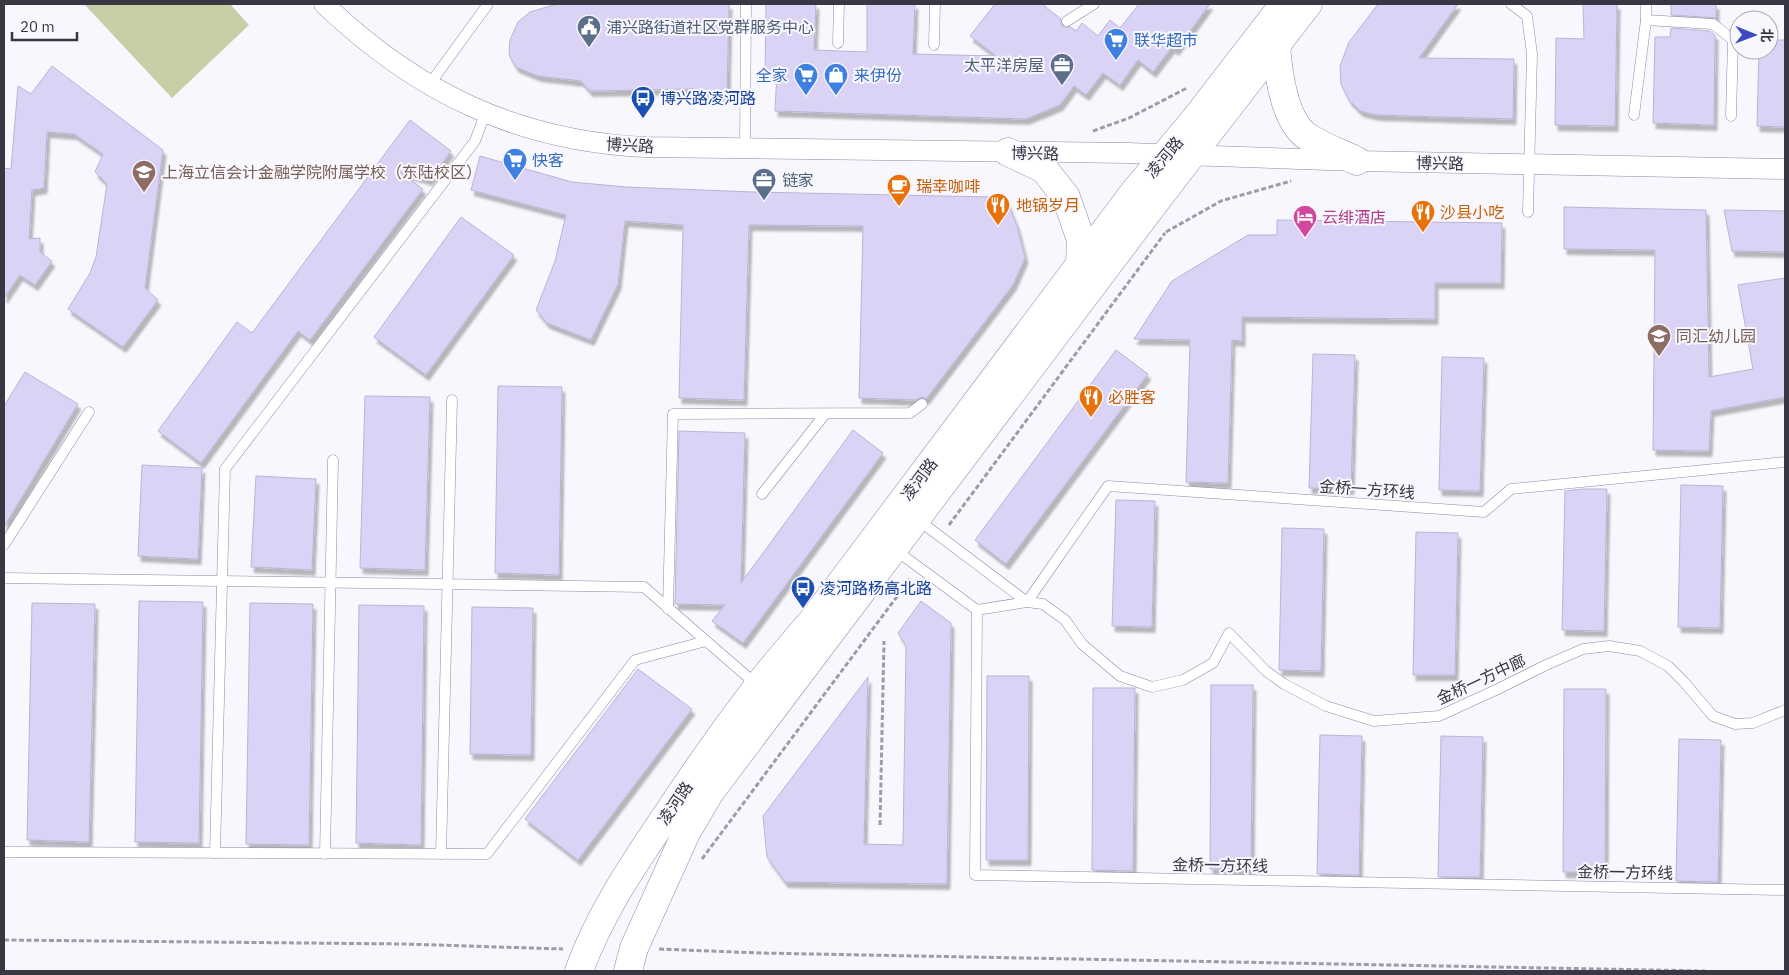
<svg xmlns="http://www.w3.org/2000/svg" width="1789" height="975" font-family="'IBM Plex Sans','Noto Sans SC',sans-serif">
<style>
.green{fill:#c8cfa6}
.building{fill:#dbd3f6;stroke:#bbb3d5;filter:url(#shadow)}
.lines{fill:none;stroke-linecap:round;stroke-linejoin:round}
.lane-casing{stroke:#8f88a8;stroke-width:11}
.street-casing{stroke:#8f88a8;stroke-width:21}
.secondary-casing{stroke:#8f88a8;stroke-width:29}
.path{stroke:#9e9ca6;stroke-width:3;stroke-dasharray:5 2.5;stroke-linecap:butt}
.lane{stroke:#fff;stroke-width:10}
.street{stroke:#fff;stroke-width:20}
.secondary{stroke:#fff;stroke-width:28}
.labels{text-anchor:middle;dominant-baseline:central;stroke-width:4;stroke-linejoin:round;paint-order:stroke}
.service-label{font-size:16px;fill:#4e5e75;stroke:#f8f7fe;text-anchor:start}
.shop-label{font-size:16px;fill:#366cbe;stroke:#f8f7fe;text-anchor:start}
.transit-label{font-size:16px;fill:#164399;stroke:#f8f7fe;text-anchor:start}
.street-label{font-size:16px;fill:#3a3744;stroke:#f8f7fe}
.education-label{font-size:16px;fill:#785e54;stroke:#f8f7fe;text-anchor:start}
.food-label{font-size:16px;fill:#c56008;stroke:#f8f7fe;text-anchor:start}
.hotel-label{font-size:16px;fill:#b23c85;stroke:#f8f7fe;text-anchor:start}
</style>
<defs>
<filter id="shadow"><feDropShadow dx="3" dy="5.5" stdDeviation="1" flood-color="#0004"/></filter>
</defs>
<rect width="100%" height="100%" fill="#f8f7fe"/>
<!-- green -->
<polygon class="green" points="84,4 230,4 249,25 172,98"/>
<!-- building -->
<g class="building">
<polygon points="557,4 729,4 727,95 694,95 694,89 590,91 581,81 538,76 516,67 509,55 510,40 518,22 530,12"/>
<polygon points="766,4 816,4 814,50 867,52 867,4 915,4 913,54 996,56 970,36 995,4 1042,4 1061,19 1061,24 1063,27 1071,27 1076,31 1082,23 1098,36 1110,20 1120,28 1139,4 1210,4 1176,50 1172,47 1153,72 1138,60 1120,85 1103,73 1086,95 1074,86 1060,105 1026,119 775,111 777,71 765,74"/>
<polygon points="1378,4 1458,4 1419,58 1514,59 1513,119 1376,115 1360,111 1349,100 1341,84 1340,66 1349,42"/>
<polygon points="1583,4 1617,4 1615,126 1555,125 1556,38 1584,39"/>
<polygon points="1671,4 1716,4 1716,18 1671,15"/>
<polygon points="1671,28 1710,31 1715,35 1714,125 1653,123 1655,37 1670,37"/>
<polygon points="1769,40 1785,40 1785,127 1757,126 1759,50 1769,50"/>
<polygon points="52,66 163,150 145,288 158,300 123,347 68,309 90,273 96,257 107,184 95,172 103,154 74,134 47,132 44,188 32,190 29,239 40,238 40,252 52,261 35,285 20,275 4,298 4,168 11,169 18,86 31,94"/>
<polygon points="410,120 451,151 430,180 400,172 423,189 310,340 298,331 201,463 158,431 237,322 252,333"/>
<polygon points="480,156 572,182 626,187 754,192 992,197 1006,199 1017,226 1025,258 1013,285 926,399 922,397 916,400 859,398 863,226 749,225 744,400 679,398 683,225 625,221 618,284 591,340 547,323 536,310 555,261 566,215 471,190"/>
<polygon points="1564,207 1706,210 1709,377 1753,369 1738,285 1785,278 1785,397 1711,411 1709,451 1653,450 1655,250 1564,249"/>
<polygon points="1724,210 1785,211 1785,252 1732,251"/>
<polygon points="461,217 514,255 426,375 374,337"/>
<polygon points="1277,220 1502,223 1501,283 1435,283 1435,319 1242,317 1242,341 1232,340 1228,483 1186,482 1190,340 1134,339 1172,281 1248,235 1277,235"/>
<polygon points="1116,350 1148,374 1006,564 975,540"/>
<polygon points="1313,354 1355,355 1351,489 1309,488"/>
<polygon points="1442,357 1484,358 1480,491 1439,490"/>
<polygon points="25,372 78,404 4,527 4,406"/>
<polygon points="498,386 562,387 559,575 495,573"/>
<polygon points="365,396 430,397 425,570 360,568"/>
<polygon points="853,430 883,453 743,643 712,621 725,605 675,604 679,431 745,433 741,583"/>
<polygon points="142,465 202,468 198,559 138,556"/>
<polygon points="256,476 316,479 312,570 251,567"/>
<polygon points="1681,485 1723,486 1720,628 1678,627"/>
<polygon points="1583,489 1607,489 1604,631 1562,630 1565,491"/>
<polygon points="1116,500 1155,501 1152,627 1112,626"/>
<polygon points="1282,528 1324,529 1321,671 1279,670"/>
<polygon points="1416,532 1458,533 1455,675 1413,675"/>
<polygon points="139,601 203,602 199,843 135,842"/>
<polygon points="921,601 951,623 947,884 785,882 767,857 763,816 868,677 864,844 903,845 906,646 898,633"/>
<polygon points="32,603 95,604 89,842 27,840"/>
<polygon points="250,603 313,604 309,845 246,844"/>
<polygon points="359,605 424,606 421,845 356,843"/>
<polygon points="472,607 533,608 531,755 470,754"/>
<polygon points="638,669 692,709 578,860 525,819"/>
<polygon points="987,676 1029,676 1028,860 986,860"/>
<polygon points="1211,685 1253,685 1251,869 1210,869"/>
<polygon points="1093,688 1135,688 1133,871 1092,870"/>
<polygon points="1564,689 1606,689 1605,873 1563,872"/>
<polygon points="1320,735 1362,736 1359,875 1317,874"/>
<polygon points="1441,736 1483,737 1480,877 1438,877"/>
<polygon points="1679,739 1721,740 1718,882 1676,881"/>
</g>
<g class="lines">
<defs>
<g id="lane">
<polyline points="1511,4 1527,16 1532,54 1528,212"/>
<polyline points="1646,20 1713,24 1733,40 1731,116"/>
<polyline points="1067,21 1094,4"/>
<polyline points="838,43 839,4"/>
<polyline points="934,45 935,4"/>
<polyline points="429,85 488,4"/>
<polyline points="1634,115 1646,20 1646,4"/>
<polyline points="745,149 746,4"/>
<polyline points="762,494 825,414"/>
<polyline points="917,519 1027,602 1108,486 1484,512 1511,489 1785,462"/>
<polyline points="4,545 89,412"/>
<polyline points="894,549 977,610 975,875 1785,890"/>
<polyline points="4,578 644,587 757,685"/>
<polyline points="668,609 673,414 910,413 922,404"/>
<polyline points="977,610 1027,602 1043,604 1065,620 1082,644 1120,676 1152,687 1183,680 1213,663 1229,633 1266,671 1284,684 1326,706 1374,721 1439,716 1498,689 1546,665 1583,649 1609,646 1640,651 1668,666 1684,682 1713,716 1735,724 1753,723 1785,710"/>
<polyline points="4,852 487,854 635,660 706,641"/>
<polyline points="215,853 225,469 475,141 485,114"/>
<polyline points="325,854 333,460"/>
<polyline points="441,854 452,400"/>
</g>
<path id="street" d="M324 4C416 92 517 141 645 147L1128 153 1357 161 1785 169"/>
<g id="secondary">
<path d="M1276 45C1278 72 1284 122 1308 137 1323 147 1341 153 1357 161"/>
<polyline points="1008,152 1044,169 1066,197 1081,240 1080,265"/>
<path d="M579 971C599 915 633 865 666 816 695 772 726 728 758 686 776 663 795 641 814 619L1135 191 1196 118 1284 4"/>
<polyline points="628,971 634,948 686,833 710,792 1162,193 1308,4"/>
</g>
</defs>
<!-- lane casing -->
<use href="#lane" class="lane-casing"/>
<!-- street casing -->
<use href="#street" class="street-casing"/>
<!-- secondary casing -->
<use href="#secondary" class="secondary-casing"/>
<!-- path -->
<g class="path">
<polyline points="1093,131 1129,118 1187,88"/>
<polyline points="1166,232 1221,201 1291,181"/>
<polyline points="949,525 1165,233"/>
<polyline points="880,825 884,641"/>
<polyline points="702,859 910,579"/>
<polyline points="4,940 404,944 563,949"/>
<polyline points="659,949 760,953 1705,971"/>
</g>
<!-- lane -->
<use href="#lane" class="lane"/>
<!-- street -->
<use href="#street" class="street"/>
<!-- secondary -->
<use href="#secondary" class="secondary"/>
</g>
<!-- icons -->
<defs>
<symbol id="civic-pin" viewBox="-11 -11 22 30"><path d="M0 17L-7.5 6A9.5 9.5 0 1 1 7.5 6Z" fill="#5c6f8a" stroke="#f8f7fe"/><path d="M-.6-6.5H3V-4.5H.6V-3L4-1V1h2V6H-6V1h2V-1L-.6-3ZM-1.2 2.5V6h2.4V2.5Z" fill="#fff"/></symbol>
<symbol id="supermarket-pin" viewBox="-11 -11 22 30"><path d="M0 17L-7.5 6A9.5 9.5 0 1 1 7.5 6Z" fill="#3f7fe0" stroke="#f8f7fe"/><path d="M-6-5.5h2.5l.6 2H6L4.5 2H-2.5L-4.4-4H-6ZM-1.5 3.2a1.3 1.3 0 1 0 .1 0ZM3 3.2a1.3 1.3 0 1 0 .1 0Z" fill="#fff"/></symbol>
<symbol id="office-pin" viewBox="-11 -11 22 30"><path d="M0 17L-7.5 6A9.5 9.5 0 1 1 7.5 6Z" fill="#5c6f8a" stroke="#f8f7fe"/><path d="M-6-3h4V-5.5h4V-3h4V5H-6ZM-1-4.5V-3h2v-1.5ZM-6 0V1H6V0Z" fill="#fff"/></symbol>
<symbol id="shop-pin" viewBox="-11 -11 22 30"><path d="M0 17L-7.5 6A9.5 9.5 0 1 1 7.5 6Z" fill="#3f7fe0" stroke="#f8f7fe"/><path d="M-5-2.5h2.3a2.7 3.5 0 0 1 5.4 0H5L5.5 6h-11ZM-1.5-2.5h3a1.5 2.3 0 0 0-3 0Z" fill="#fff"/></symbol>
<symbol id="bus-pin" viewBox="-11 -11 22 30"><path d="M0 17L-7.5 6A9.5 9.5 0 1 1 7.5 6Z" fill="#1a4fb4" stroke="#f8f7fe"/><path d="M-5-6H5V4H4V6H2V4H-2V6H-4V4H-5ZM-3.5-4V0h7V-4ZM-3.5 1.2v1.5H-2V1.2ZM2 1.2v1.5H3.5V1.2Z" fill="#fff"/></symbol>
<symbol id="school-pin" viewBox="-11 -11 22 30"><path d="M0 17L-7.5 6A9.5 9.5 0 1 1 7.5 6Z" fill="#8d6e63" stroke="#f8f7fe"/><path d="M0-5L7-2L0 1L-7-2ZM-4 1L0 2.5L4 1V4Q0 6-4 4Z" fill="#fff"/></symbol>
<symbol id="cafe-pin" viewBox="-11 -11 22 30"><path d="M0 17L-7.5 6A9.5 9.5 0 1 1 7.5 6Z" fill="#e8710a" stroke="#f8f7fe"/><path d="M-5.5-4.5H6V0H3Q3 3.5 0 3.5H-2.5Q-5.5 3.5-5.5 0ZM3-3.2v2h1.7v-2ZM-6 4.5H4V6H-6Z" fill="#fff"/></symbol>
<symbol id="restaurant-pin" viewBox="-11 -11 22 30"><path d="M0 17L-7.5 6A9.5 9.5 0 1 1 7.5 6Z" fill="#e8710a" stroke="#f8f7fe"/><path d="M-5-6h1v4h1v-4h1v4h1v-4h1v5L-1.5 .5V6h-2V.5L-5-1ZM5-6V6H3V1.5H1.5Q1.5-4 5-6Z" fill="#fff"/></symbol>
<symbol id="hotel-pin" viewBox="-11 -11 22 30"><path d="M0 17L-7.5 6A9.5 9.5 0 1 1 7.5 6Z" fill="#d1479c" stroke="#f8f7fe"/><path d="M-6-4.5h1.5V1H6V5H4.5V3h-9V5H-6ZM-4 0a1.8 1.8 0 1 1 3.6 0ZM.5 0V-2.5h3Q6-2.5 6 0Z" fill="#fff"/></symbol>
</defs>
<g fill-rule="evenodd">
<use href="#civic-pin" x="575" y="13" width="28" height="38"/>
<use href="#supermarket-pin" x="1102" y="26" width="28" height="38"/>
<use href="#office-pin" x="1048" y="51" width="28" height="38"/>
<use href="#supermarket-pin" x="792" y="61" width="28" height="38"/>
<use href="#shop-pin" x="822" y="61" width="28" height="38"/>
<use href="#bus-pin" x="629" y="84" width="28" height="38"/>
<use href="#supermarket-pin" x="501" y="146" width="28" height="38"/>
<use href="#school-pin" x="130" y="158" width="28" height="38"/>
<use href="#office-pin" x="750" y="166" width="28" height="38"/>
<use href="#cafe-pin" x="885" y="172" width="28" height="38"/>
<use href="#restaurant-pin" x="984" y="191" width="28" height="38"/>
<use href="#restaurant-pin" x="1409" y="198" width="28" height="38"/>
<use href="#hotel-pin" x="1291" y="203" width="28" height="38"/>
<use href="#school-pin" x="1645" y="322" width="28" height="38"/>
<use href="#restaurant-pin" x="1077" y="383" width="28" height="38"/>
<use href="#bus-pin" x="789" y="574" width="28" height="38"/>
</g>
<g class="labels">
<!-- service labels -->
<g class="service-label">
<text x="606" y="27">浦兴路街道社区党群服务中心</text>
<text x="1044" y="65" text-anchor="end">太平洋房屋</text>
<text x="782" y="180">链家</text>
</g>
<!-- shop labels -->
<g class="shop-label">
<text x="1134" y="40">联华超市</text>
<text x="788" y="75" text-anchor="end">全家</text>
<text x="854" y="75">来伊份</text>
<text x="532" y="160">快客</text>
</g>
<!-- transit labels -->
<g class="transit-label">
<text x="660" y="98">博兴路凌河路</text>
<text x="820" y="588">凌河路杨高北路</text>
</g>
<!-- street labels -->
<g class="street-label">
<text transform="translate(630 145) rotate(3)">博兴路</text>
<text transform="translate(1035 153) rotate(1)">博兴路</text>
<text transform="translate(1164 157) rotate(-50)">凌河路</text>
<text transform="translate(1440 163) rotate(1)">博兴路</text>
<text transform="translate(919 479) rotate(-53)">凌河路</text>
<text transform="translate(1367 489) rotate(4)">金桥一方环线</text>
<text transform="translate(1481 679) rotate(-25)">金桥一方中廊</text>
<text transform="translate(675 803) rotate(-56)">凌河路</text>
<text transform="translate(1220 865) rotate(1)">金桥一方环线</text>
<text transform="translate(1625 872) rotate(1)">金桥一方环线</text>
</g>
<!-- education labels -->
<g class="education-label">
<text x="162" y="172">上海立信会计金融学院附属学校（东陆校区）</text>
<text x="1676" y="336">同汇幼儿园</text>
</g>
<!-- food labels -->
<g class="food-label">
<text x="916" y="186">瑞幸咖啡</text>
<text x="1016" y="205">地锅岁月</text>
<text x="1440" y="212">沙县小吃</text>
<text x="1108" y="397">必胜客</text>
</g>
<!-- hotel labels -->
<g class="hotel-label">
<text x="1322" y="217">云绯酒店</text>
</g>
</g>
<!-- border -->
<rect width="1789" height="975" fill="none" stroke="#3a3744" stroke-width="10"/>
<!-- north arrow -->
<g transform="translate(1754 35) rotate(91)"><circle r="24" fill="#f8f7fe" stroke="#acaab4"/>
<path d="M0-4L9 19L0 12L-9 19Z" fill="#3d4bbf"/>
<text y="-8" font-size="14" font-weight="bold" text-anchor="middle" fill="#3a3744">北</text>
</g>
<!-- scale -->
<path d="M12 32v8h65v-8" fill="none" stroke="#3a3744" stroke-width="2.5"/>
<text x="20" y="32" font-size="15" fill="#3a3744" stroke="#f8f7fe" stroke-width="4" paint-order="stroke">20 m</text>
</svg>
